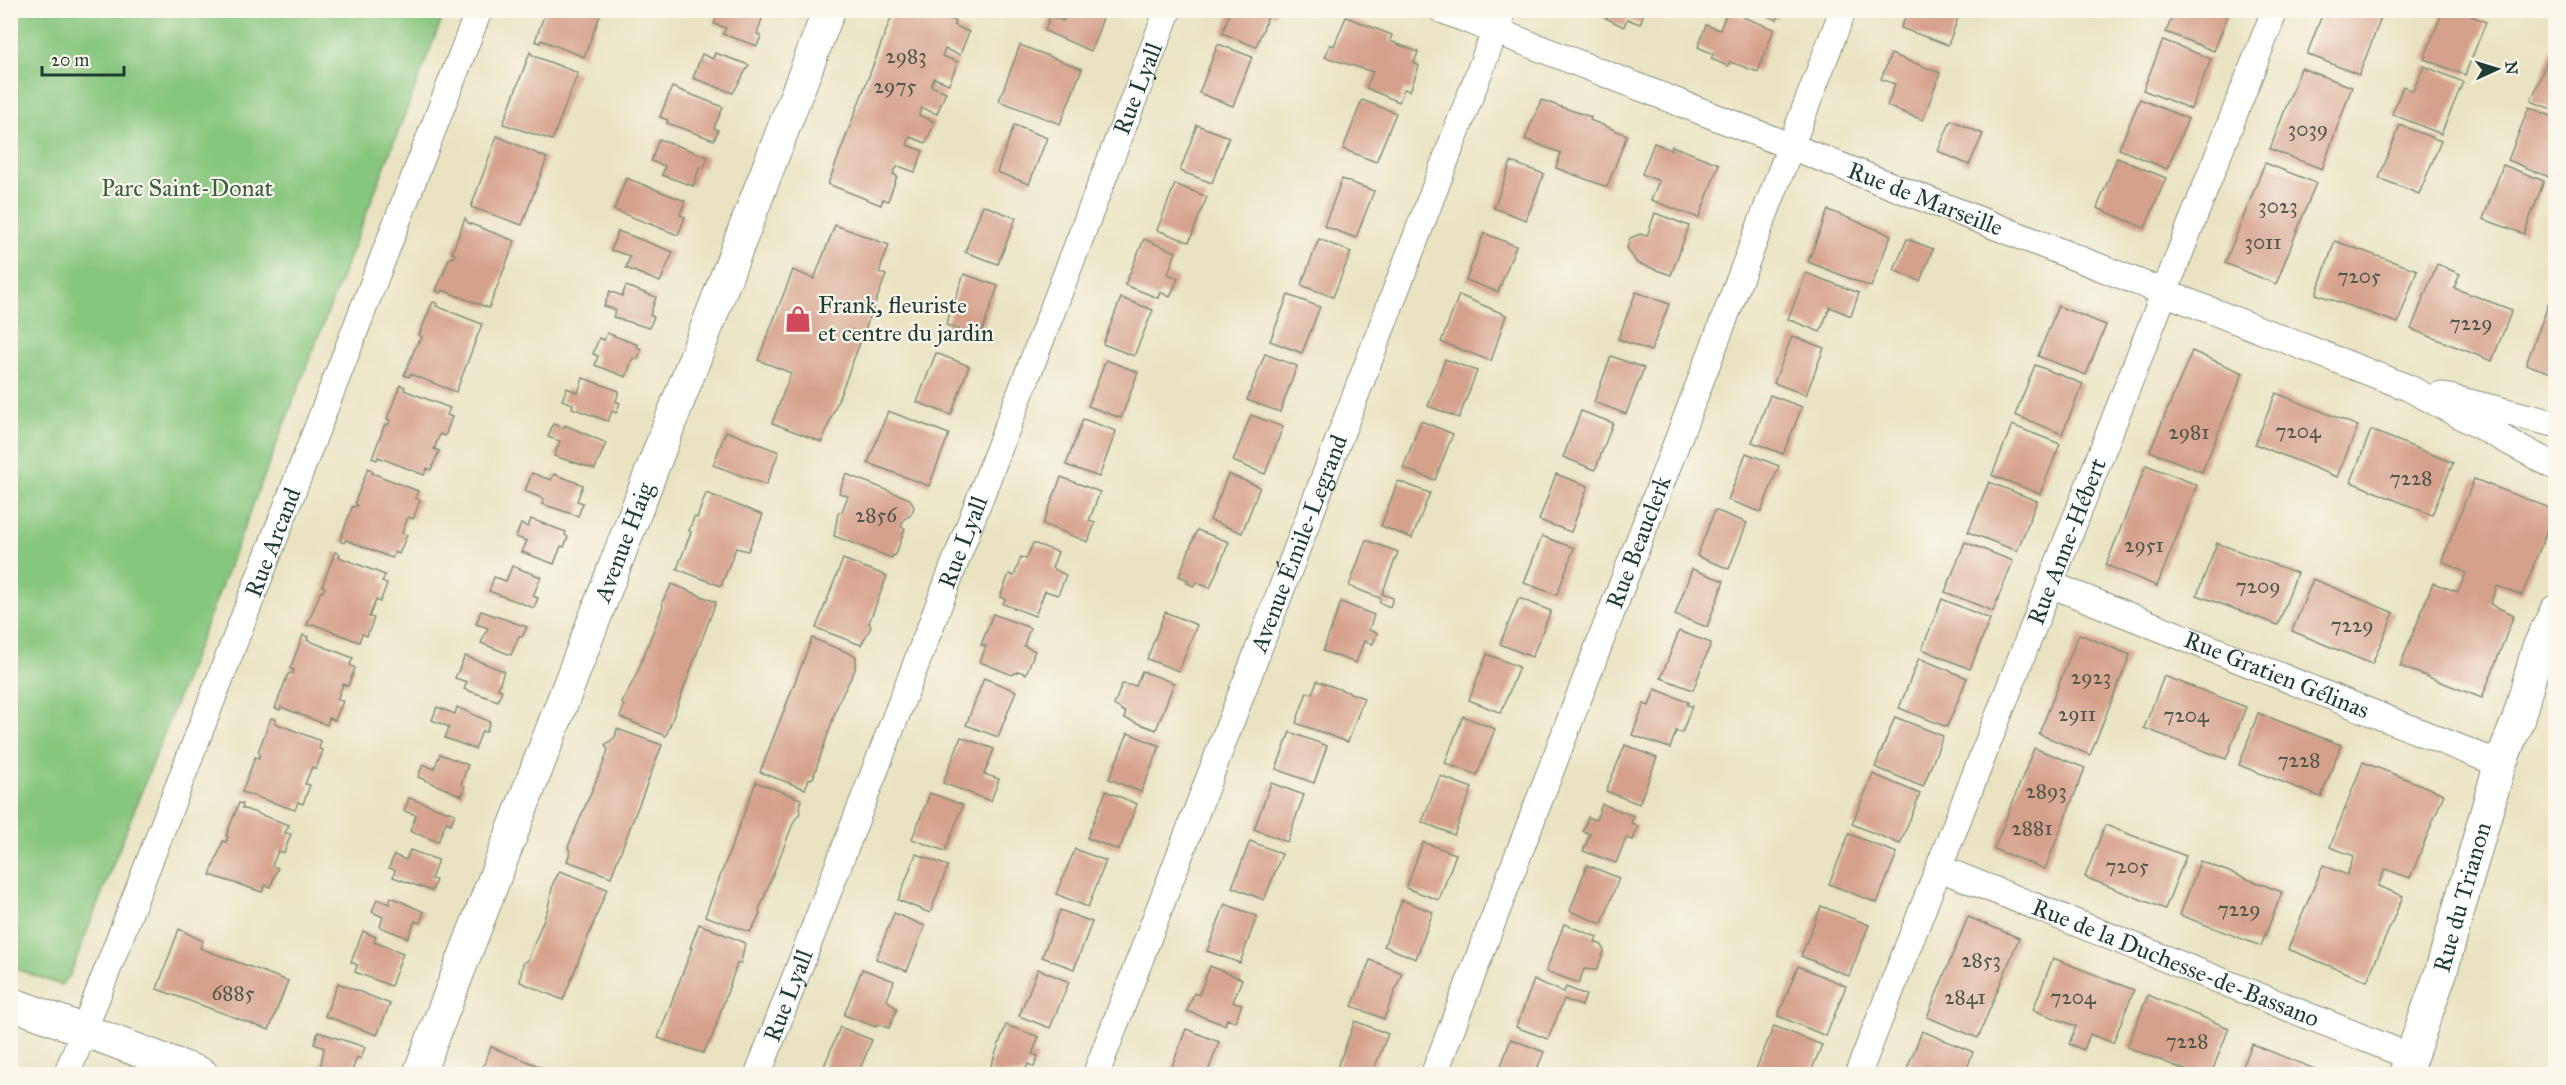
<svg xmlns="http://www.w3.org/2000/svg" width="2566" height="1085" font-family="'IM FELL Great Primer',serif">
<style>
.green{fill:#87c67e;stroke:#538259;stroke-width:1.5}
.building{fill:#d6a18b}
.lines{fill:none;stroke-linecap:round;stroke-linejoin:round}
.minor-casing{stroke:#84907b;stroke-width:28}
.tertiary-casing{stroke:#84907b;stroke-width:34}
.minor{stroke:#fff;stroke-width:26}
.tertiary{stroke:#fff;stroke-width:32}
.labels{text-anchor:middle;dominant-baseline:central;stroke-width:4.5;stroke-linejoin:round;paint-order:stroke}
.number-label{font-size:21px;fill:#4d564a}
.street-label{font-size:24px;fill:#1f3d34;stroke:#fbf7ec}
.park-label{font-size:24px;fill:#395f46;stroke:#fbf7ec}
.poi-label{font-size:24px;fill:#1f3d34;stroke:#fbf7ec;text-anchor:start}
</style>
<rect width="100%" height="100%" fill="#fbf7ec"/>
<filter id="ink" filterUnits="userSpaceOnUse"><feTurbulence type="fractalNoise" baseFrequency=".0167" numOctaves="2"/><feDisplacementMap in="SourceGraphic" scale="12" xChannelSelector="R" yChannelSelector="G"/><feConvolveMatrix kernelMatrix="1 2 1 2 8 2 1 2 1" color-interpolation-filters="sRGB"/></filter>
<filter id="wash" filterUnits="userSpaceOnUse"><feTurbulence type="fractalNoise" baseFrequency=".008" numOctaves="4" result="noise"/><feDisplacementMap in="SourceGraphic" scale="24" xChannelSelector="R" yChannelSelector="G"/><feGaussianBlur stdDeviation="1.35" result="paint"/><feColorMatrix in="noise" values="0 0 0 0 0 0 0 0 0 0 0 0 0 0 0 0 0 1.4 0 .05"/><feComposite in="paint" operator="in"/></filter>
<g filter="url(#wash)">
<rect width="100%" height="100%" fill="#e9e3c2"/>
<!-- green -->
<polygon class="green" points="10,11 445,11 70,975 61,985 11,967"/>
<g id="blocks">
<!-- building -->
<g class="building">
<polygon points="546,10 602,10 584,57 541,40 540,43 535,41"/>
<polygon points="733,10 748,10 763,16 757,34 761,36 757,46 723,34 726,28 714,24 719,11 730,16"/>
<polygon points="894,10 927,10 955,21 954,25 969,32 960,55 945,49 942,56 958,62 949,84 934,78 931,86 946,92 937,114 922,108 919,115 935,122 926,143 910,137 907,145 923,151 915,172 898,166 895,170 893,174 897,176 888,201 883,199 881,205 828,184"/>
<polygon points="1068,10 1106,10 1091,51 1045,31 1050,16 1063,21"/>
<polygon points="1231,10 1277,10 1275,16 1269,14 1256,47 1222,33"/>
<polygon points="1589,10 1645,10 1640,24 1627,19 1624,27"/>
<polygon points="1753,10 1781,10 1777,20"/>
<polygon points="1908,10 1961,10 1948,45 1901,28"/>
<polygon points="2175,10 2230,10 2214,51 2166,32"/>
<polygon points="2324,10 2384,10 2359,75 2307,54"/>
<polygon points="2443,10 2457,10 2486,22 2465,75 2424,59"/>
<polygon points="1727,11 1774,29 1758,72 1730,62 1728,66 1711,59 1713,54 1698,47 1706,25 1720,30"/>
<polygon points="1346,17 1392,35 1390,41 1418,52 1414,63 1419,66 1410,91 1404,89 1399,102 1366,88 1373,72 1325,57 1330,44 1334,46"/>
<polygon points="2163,40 2211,59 2191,109 2143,90"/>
<polygon points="1218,44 1252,57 1233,106 1199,93"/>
<polygon points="1020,45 1082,69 1060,124 999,101"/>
<polygon points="2552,48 2556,49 2556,111 2531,101"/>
<polygon points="530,52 534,56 578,73 552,140 503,124"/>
<polygon points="715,53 749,65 733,93 693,78 702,54 713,59"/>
<polygon points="1891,54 1940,73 1923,120 1887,106 1895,84 1881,79"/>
<polygon points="2424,66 2463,82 2441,134 2392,114 2403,86 2413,91"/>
<polygon points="2301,68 2352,87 2322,169 2270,149"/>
<polygon points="672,87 723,107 714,128 718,130 714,140 667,123 668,120 660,117"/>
<polygon points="2140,99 2188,119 2167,169 2119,149"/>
<polygon points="1362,100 1396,113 1376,162 1343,149"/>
<polygon points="1541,100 1591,117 1590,120 1627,135 1607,187 1556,168 1561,153 1525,139"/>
<polygon points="2529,107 2556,118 2556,160 2549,177 2508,160"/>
<polygon points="1951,120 1983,134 1969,165 1938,151"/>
<polygon points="1014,125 1047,138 1029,184 997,172"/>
<polygon points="1197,125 1229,137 1212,183 1180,171"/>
<polygon points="2400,125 2441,141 2419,194 2379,178"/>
<polygon points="497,136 547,158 522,225 471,207"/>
<polygon points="659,139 708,157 704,168 700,167 693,186 662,175 665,166 651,161"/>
<polygon points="1654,143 1671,150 1672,146 1719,164 1699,218 1651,200 1659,181 1642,174"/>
<polygon points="2117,158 2166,178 2145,228 2097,208"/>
<polygon points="1511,162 1544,174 1526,220 1494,208"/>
<polygon points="2265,163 2316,183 2276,284 2225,263"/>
<polygon points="2503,165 2544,181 2524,234 2483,219"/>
<polygon points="626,178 685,201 680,215 685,217 678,235 614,210"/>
<polygon points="1342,179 1374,191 1356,238 1324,226"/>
<polygon points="1175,184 1207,197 1189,242 1157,230"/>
<polygon points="983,205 1016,218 998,264 965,252"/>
<polygon points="1828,210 1891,235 1871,287 1808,262"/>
<polygon points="1655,213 1689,226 1671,275 1637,263 1627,248 1630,238 1640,234 1647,236"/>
<polygon points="465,218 468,223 515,241 489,308 442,290 441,293 436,291 450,257 453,258 455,254 452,253"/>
<polygon points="835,225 889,245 879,272 886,275 822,442 772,423 791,373 758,360 793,270 814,279"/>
<polygon points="618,231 673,252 660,282 626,268 630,256 611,250"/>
<polygon points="1484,233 1516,246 1498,292 1466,280"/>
<polygon points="1144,239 1176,252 1168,274 1178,278 1170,297 1160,292 1158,298 1125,285"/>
<polygon points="1319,239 1351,252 1333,297 1301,285"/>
<polygon points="1907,239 1933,249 1920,281 1894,270"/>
<polygon points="2335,241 2417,270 2398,323 2316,294"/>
<polygon points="2437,264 2460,274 2454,288 2512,310 2492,361 2411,329"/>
<polygon points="1806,273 1859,293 1851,316 1830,307 1820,332 1788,319"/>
<polygon points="964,274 998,286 980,337 946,325"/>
<polygon points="626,286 656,297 650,315 654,317 649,328 613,317 616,310 604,306 610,291 622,296"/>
<polygon points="2555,287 2556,287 2556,375 2526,364"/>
<polygon points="1636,292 1669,304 1651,351 1618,339"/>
<polygon points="1288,295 1320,307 1302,353 1270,341"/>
<polygon points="1459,295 1506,315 1491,361 1441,342"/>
<polygon points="1121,298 1153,310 1134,356 1103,344"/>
<polygon points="433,302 437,303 436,306 482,324 456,392 410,374 409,377 404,375 418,341 420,342 422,337 419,335"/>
<polygon points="2058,306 2106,325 2086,375 2038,356"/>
<polygon points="607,333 638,345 637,347 641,349 638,359 633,358 626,377 595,365 598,356 593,354 599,338 604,340"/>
<polygon points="1792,336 1824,348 1806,395 1774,383"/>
<polygon points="2192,351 2243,373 2202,472 2150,451"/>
<polygon points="936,353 969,366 951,415 917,402"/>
<polygon points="1265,354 1297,366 1280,412 1247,400"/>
<polygon points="1611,356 1644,368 1626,414 1594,402"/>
<polygon points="1445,359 1477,371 1459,418 1428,406"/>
<polygon points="1106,360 1138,372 1121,418 1088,406"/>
<polygon points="2035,365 2083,384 2062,434 2015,415"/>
<polygon points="583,378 619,391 616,401 620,403 616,413 612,411 608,421 572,408 573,404 562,400 567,388 578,393"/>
<polygon points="400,385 405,387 404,390 450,408 447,415 452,417 445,436 440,434 434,449 439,451 431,470 427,468 424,475 378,457 377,460 372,458 385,424 388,425 390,420 387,419"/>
<polygon points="2276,393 2358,426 2337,477 2255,444"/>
<polygon points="1770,395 1802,407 1783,454 1752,442"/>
<polygon points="888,411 949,434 929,486 868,463"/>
<polygon points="1581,411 1613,423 1595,470 1563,457"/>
<polygon points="1251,415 1283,427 1265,474 1233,461"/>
<polygon points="1083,419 1116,431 1099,477 1066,465"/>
<polygon points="1421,421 1453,434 1435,480 1403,468"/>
<polygon points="553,424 564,428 565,425 606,443 595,469 554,456 560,441 548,437"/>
<polygon points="2012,425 2060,444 2040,494 1992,475"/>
<polygon points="2371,430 2453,463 2432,515 2351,482"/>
<polygon points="726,431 779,452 766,485 713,465"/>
<polygon points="1746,453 1779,466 1761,512 1728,500"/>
<polygon points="2146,465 2197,485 2157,586 2106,565"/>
<polygon points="368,468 373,471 372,473 418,491 415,498 420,500 413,519 408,517 402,533 407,535 399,554 395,552 392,558 346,540 344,543 340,541 352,507 357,506 355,502"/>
<polygon points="532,473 551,480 554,474 583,485 577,501 583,503 578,516 542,504 544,499 525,491"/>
<polygon points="846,474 910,499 914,507 911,515 904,519 901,527 905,529 895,556 893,555 892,558 834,536 838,513 842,511 848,496 839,493"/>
<polygon points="1228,474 1260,487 1242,533 1210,520"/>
<polygon points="1556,474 1588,486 1571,532 1539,520"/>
<polygon points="1061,477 1100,492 1089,521 1095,523 1088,542 1043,524"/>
<polygon points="2474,479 2555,510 2522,595 2497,586 2490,604 2514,615 2482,698 2400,666 2433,583 2458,592 2466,573 2442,561"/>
<polygon points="1398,481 1430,493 1412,538 1381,526"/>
<polygon points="1989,482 2037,501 2017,551 1968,532"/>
<polygon points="706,493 763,515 748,551 736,548 721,586 677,569 691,532 689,531 694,517 697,518"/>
<polygon points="1715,510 1747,523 1729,569 1697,556"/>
<polygon points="531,519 566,532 565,535 568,537 564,547 561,546 554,564 522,552 527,541 516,537 521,524 528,527"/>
<polygon points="1197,530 1229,542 1210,588 1196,582 1194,586 1187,583 1188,580 1179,576"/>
<polygon points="1542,536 1574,548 1557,595 1524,583"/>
<polygon points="1366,540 1398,552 1382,594 1393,598 1390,607 1380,603 1380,598 1349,586"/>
<polygon points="1965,542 2013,561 1993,611 1945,592"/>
<polygon points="1033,543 1058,552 1052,568 1066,575 1058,595 1045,591 1035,616 1003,604 1005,599 1000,597 1009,574 1014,576 1021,557 1026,559"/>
<polygon points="2217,543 2297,573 2278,625 2197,595"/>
<polygon points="335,552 340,554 339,557 385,575 382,582 387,584 380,602 376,600 369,617 374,618 367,636 362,634 359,642 313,624 312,626 307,625 321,591 323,592 325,587 322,586"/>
<polygon points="843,559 887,576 869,623 871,627 861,645 816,628"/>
<polygon points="512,566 541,577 533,596 538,598 534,608 489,591 494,577 506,581"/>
<polygon points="1692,569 1724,581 1707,627 1675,615"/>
<polygon points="2313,579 2394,613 2372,664 2292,631"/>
<polygon points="672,584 716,602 666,736 620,717 624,707 622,703 637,673 663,606 662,602"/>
<polygon points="1519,598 1551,611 1532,657 1500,644"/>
<polygon points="1942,599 1990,619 1970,669 1922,649"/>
<polygon points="1341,602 1374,615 1369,630 1377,633 1373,644 1364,641 1356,663 1323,651"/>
<polygon points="481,611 527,627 522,637 519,636 511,655 481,643 488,628 476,624"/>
<polygon points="1165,612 1197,625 1179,671 1147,659"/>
<polygon points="993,614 1030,628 1024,646 1035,651 1026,674 1019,671 1012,675 980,662 986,646 981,645"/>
<polygon points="1679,631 1711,643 1693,690 1661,678"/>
<polygon points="2079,634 2130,655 2090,755 2039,734"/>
<polygon points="303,635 308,637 307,640 353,658 350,665 355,668 348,686 343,684 337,700 343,701 335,720 329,718 327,725 281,707 280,710 275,708 288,674 293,673 294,670 290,669"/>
<polygon points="812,638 856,656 855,670 839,701 813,778 809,779 805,789 760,772"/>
<polygon points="1487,654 1519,667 1501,713 1469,700"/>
<polygon points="465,656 504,671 498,689 502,690 498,701 464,689 467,682 455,678"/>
<polygon points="1919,658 1967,678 1947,727 1899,708"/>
<polygon points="1142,671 1174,683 1156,730 1124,718 1126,713 1114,705 1122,684 1136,686"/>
<polygon points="2164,676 2246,707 2226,759 2144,728"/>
<polygon points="984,678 1016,691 998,737 966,725"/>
<polygon points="1317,681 1364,698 1348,742 1296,723 1307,692 1312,694"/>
<polygon points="1655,689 1688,702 1687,705 1692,706 1682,733 1676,731 1670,748 1632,735 1644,704 1649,706"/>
<polygon points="437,707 455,714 457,707 490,722 486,732 482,731 475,749 445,738 449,727 432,720"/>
<polygon points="2258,713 2341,745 2321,797 2239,765"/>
<polygon points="1463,716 1495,729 1477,775 1445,763"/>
<polygon points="1895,717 1943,736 1923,787 1875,767"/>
<polygon points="271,718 276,720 275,723 321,741 319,749 323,750 316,769 312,767 305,784 310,785 303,804 298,802 295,810 242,792 255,757 259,758 260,753 258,752"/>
<polygon points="617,729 662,745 611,877 567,861 570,852 568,847 603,764 608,750 605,745 615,737"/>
<polygon points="1290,732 1327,746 1314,783 1276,769"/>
<polygon points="1128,733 1160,746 1141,792 1109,779"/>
<polygon points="961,737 994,749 984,774 999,779 991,801 943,783"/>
<polygon points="1625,745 1657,758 1639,804 1606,791"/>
<polygon points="2034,748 2085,768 2045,869 1994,849"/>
<polygon points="440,754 468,765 461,784 465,786 462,796 418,777 423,764 434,769"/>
<polygon points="2363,762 2444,794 2410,878 2385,869 2378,886 2403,896 2367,981 2288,949 2323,865 2347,875 2354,856 2330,847"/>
<polygon points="1873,774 1920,794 1900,844 1852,824"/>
<polygon points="1440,776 1472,788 1454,835 1422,822"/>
<polygon points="756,782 801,799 800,813 794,821 759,910 760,915 750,932 705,916"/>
<polygon points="1271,783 1304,795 1287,842 1254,829"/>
<polygon points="1106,791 1137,804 1119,850 1087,838"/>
<polygon points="930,793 963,805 945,851 912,839"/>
<polygon points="409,798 455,814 451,824 446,822 438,842 410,831 416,815 404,811"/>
<polygon points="239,803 243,804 242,808 289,825 285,833 291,834 284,853 278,851 272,866 278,868 270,887 265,885 262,892 210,875 223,841 226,842 228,837 226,836"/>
<polygon points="1602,804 1634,816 1631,823 1638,826 1633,840 1626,838 1616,863 1583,851 1590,834 1583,831 1588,817 1596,820"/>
<polygon points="2105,825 2186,856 2165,909 2085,877"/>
<polygon points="1849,834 1897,853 1877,903 1829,884"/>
<polygon points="1250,841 1282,854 1264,900 1232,887"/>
<polygon points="1423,842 1456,854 1439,900 1406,888"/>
<polygon points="1075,849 1106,861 1088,907 1056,894"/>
<polygon points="410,850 438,860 431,879 436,880 432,891 393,877 395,870 389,868 394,855 406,860"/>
<polygon points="916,854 948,866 930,913 898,900"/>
<polygon points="2200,861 2282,892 2261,946 2180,915"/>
<polygon points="1587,865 1619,878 1602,924 1570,911"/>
<polygon points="560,871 607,889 563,1000 520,982 523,963 528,960 548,908 553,883"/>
<polygon points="391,897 424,912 420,923 415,921 408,938 380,927 383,917 372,912 377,899 389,904"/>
<polygon points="1402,900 1433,912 1416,959 1384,946"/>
<polygon points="1225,904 1257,916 1240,963 1207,951"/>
<polygon points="1821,906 1869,925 1849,976 1801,956"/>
<polygon points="1060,910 1092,922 1074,969 1042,957"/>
<polygon points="894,913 925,926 907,971 876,959"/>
<polygon points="1968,917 2019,938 1978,1038 1927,1017"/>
<polygon points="699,924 745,943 741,963 737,964 712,1037 703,1053 658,1038 692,948 690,948"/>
<polygon points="1564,924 1597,937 1595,942 1602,945 1604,951 1597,970 1584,969 1579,983 1546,971"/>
<polygon points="179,929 203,941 200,948 288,981 269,1030 157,989"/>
<polygon points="363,931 376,937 374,942 403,953 391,986 355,972 357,965 351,962"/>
<polygon points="2053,958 2134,990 2113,1043 2090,1034 2084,1050 2069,1044 2076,1026 2033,1010"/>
<polygon points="1370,960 1402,973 1384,1019 1352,1006"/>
<polygon points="1210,966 1242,979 1233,1002 1242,1004 1235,1022 1227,1019 1225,1025 1187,1011 1194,993 1199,995"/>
<polygon points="1798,966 1846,986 1826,1036 1778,1016"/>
<polygon points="862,969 894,981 887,1000 897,1009 889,1028 877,1024 876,1027 844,1015"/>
<polygon points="1038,969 1069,982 1050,1028 1019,1016"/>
<polygon points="1534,980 1564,992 1566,987 1586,995 1582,1006 1564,999 1548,1039 1516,1027"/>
<polygon points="338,983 390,1004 377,1035 325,1016"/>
<polygon points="2148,995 2229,1028 2211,1074 2195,1074 2127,1047"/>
<polygon points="1355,1021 1388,1034 1372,1074 1353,1074 1337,1068"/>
<polygon points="1006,1025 1039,1037 1032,1054 1038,1056 1034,1067 1028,1064 1024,1074 998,1074 989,1071"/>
<polygon points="1774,1026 1822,1045 1810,1074 1754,1074"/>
<polygon points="840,1027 872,1040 858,1074 821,1074"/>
<polygon points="1186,1029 1219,1042 1207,1074 1169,1074"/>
<polygon points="1922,1031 1973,1052 1965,1074 1905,1074"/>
<polygon points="318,1032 365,1047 361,1059 357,1057 351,1074 333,1074 320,1070 324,1048 314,1044"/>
<polygon points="1511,1039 1544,1052 1535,1074 1498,1074"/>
<polygon points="2252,1044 2327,1074 2240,1074"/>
<polygon points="491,1047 559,1074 480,1074"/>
</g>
</g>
</g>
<g filter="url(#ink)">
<use href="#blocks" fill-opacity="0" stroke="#84907b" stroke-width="1.5"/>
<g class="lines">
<defs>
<g id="minor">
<path id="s1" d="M1442 10 2409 388 2556 467"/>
<polyline points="2439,395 2556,424"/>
<path id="s2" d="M2052 585 2500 764"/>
<path id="s3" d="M1939 868 2411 1057"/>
<path id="s4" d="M67 1074 479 10"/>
<path id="s5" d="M758 1074 1168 10"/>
<path id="s6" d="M1096 1074 1503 10"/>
<path id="s7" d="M1434 1074 1843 10"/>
<path id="s8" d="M1858 1074 2275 10"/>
</g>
<g id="tertiary">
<polyline points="10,1003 202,1074"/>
<path id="s9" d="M419 1074 829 10"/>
<path id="s10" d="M2405 1074 2441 972 2500 764 2518 720 2538 648 2556 611"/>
</g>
</defs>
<!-- minor casing -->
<use href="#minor" class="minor-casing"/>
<!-- tertiary casing -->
<use href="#tertiary" class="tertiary-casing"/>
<!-- minor -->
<use href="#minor" class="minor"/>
<!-- tertiary -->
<use href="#tertiary" class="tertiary"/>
</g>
</g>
<!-- icons -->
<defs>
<symbol id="shop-bare" viewBox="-9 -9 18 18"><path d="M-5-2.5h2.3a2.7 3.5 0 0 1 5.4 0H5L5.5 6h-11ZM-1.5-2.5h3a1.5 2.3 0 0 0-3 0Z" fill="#d1495b" stroke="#fbf7ec" stroke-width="2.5" paint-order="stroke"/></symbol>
</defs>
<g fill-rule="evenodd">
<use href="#shop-bare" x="779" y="300" width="38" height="38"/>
</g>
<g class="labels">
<!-- number labels -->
<g class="number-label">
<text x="906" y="56">2983</text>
<text x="895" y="86">2975</text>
<text x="2308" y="129">3039</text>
<text x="2278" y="206">3023</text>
<text x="2263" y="242">3011</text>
<text x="2359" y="276">7205</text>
<text x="2471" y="323">7229</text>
<text x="2298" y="431">7204</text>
<text x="2189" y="432">2981</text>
<text x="2411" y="478">7228</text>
<text x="876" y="515">2856</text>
<text x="2144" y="545">2951</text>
<text x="2258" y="586">7209</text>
<text x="2352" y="625">7229</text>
<text x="2091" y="677">2923</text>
<text x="2077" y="714">2911</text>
<text x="2186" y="715">7204</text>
<text x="2299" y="760">7228</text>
<text x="2046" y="791">2893</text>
<text x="2032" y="828">2881</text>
<text x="2127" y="866">7205</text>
<text x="2239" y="909">7229</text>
<text x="1981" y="960">2853</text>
<text x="233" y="993">6885</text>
<text x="1965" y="997">2841</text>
<text x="2073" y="997">7204</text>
<text x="2187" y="1041">7228</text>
</g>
<!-- street labels -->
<g class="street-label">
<text stroke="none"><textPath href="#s5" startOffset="1056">Rue Lyall</textPath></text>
<text stroke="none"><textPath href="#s1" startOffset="519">Rue de Marseille</textPath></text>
<text stroke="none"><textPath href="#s4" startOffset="570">Rue Arcand</textPath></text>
<text stroke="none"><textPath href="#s9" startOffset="570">Avenue Haig</textPath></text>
<text stroke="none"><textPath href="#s7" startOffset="570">Rue Beauclerk</textPath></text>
<text stroke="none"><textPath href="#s5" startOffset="570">Rue Lyall</textPath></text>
<text stroke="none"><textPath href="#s6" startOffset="568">Avenue Émile-Legrand</textPath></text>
<text stroke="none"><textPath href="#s8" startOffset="572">Rue Anne-Hébert</textPath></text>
<text stroke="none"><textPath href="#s2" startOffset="242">Rue Gratien Gélinas</textPath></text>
<text stroke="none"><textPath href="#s10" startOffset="186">Rue du Trianon</textPath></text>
<text stroke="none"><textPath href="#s3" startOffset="255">Rue de la Duchesse-de-Bassano</textPath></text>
<text stroke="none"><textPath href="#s5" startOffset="84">Rue Lyall</textPath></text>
</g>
<!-- park labels -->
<g class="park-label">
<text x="187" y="188">Parc Saint-Donat</text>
</g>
<!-- poi labels -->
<g class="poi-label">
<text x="818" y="305">Frank, fleuriste<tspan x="818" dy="28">et centre du jardin</tspan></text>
</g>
</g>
<!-- margin -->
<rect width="2566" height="1085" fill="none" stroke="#fbf7ec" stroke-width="36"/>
<!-- north arrow -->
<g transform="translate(2497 69) rotate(86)" stroke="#fbf7ec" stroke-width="4.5" paint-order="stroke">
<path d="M0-4.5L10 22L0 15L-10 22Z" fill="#1f3d34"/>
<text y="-9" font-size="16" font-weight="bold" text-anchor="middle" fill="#1f3d34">N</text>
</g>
<!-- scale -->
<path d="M42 66v9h82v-9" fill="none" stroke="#1f3d34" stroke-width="3"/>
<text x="51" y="66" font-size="18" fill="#1f3d34" stroke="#fbf7ec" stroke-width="4.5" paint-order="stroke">20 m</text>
</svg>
